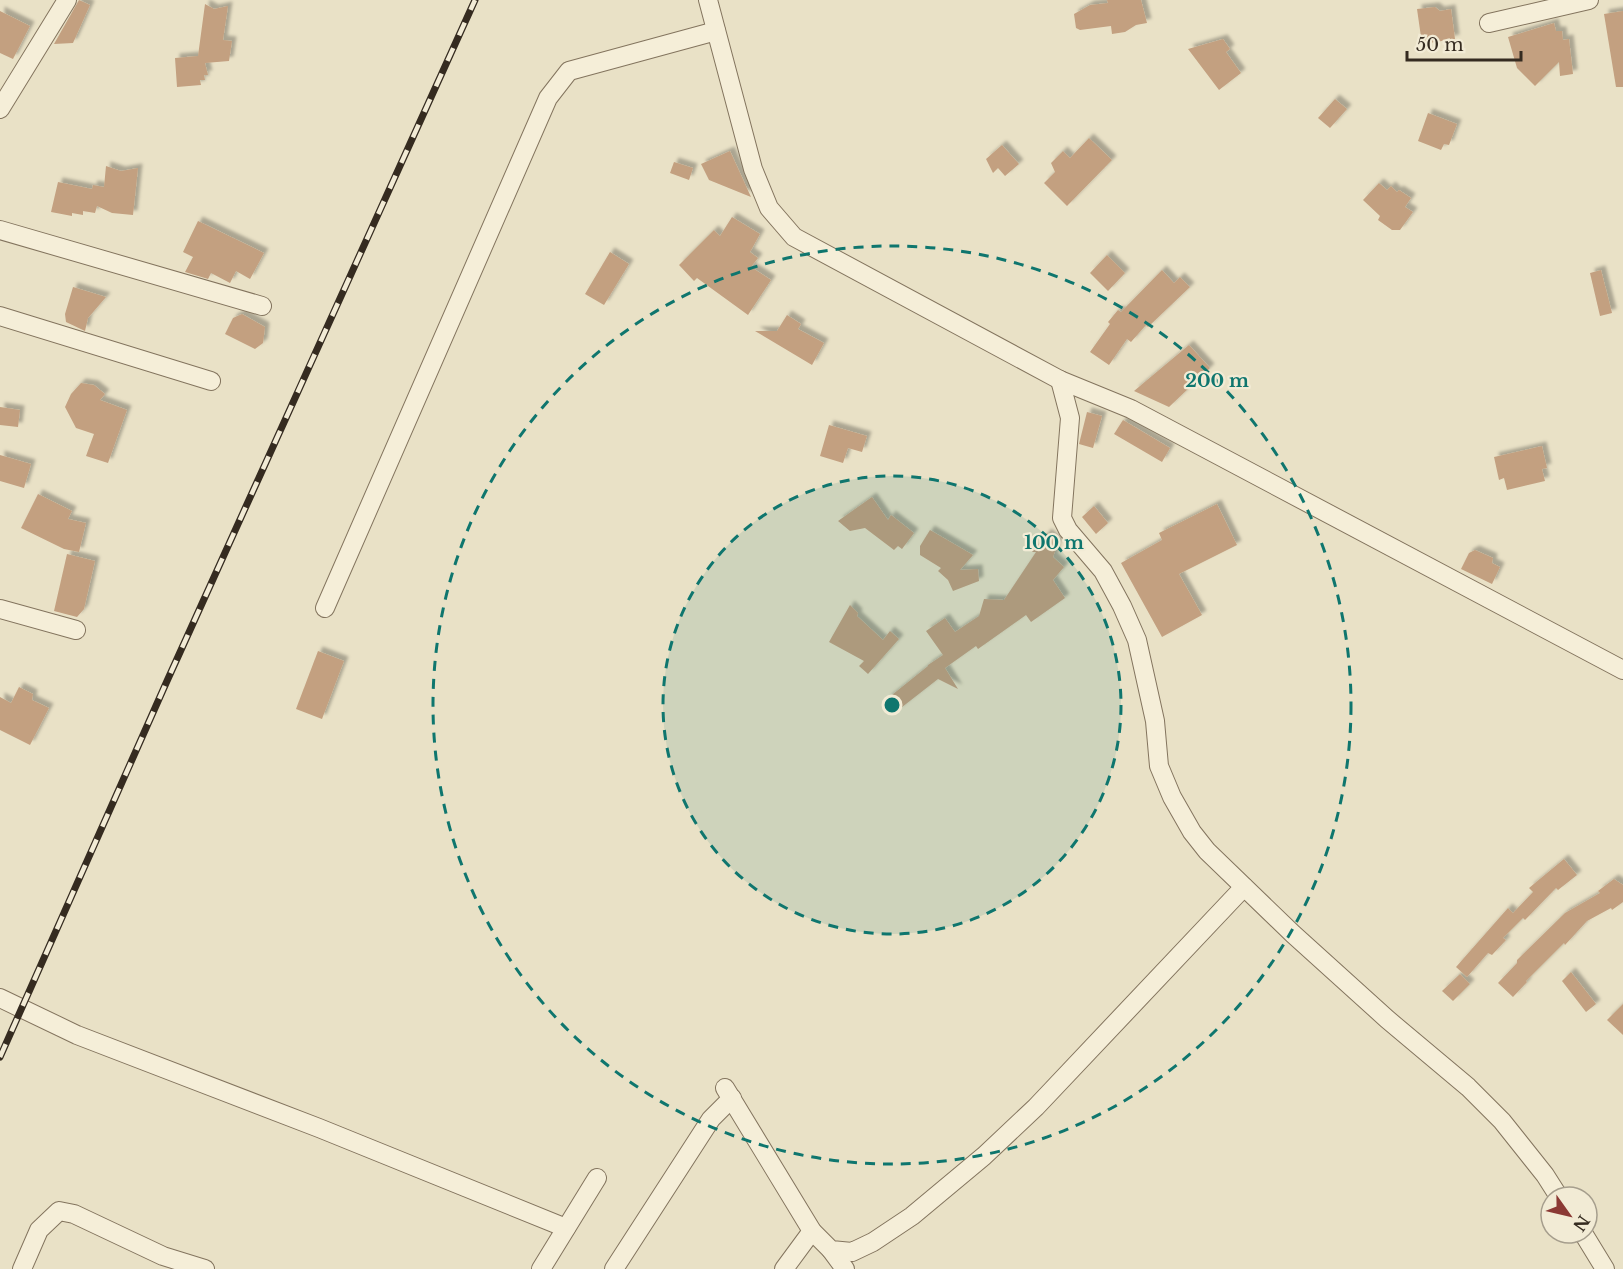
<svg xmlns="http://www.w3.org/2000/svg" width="1623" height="1269" font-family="'Libre Baskerville',serif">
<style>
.building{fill:#c3a080;filter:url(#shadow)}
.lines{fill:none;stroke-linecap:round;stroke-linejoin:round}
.minor-casing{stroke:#83745e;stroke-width:20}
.minor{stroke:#f5eed8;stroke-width:18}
.rail-casing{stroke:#352b20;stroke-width:7}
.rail{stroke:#f2ebd5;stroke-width:4.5;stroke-dasharray:14;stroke-linecap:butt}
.ring{fill:none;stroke:#0f766e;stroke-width:3;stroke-dasharray:10 8}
.centre{fill:#0f766e;stroke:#f2ebd5;stroke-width:3}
.ring-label{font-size:18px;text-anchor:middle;font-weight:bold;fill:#0f766e;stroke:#f2ebd5;stroke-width:4.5;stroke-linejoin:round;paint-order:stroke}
</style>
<defs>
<filter id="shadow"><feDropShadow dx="4.5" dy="-4.5" stdDeviation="1.5" flood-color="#0004"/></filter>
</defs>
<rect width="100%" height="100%" fill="#e9e1c6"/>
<!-- building -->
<g class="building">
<polygon points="79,0 90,5 73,43 54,44"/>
<polygon points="1107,0 1141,0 1147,23 1136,25 1125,32 1112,34 1111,26 1080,30 1076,28 1074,14 1090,5 1108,3"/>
<polygon points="205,4 214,9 228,6 223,40 232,41 229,61 205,63 208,75 204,75 205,80 200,80 201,85 177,87 175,58 198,56"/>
<polygon points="1435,7 1440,11 1451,9 1455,39 1422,44 1417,9"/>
<polygon points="0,11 30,26 13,59 0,53"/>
<polygon points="1623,11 1623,87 1616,87 1604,14"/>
<polygon points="1554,23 1556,31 1562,31 1563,40 1569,39 1573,74 1560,76 1559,62 1535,86 1517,68 1508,37"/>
<polygon points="1223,39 1230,49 1226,52 1241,73 1219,90 1188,49"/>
<polygon points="1335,99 1347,109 1330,128 1318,118"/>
<polygon points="1428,113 1457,124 1449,145 1444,144 1441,150 1418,141"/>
<polygon points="1089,138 1112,160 1067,206 1044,183 1055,172 1051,163 1063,151 1070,158"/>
<polygon points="1002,145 1019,164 1005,176 998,168 993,173 986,159"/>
<polygon points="730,151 751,197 709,180 701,164"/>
<polygon points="674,162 693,168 689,180 670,173"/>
<polygon points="106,166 121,171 138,168 133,215 112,213 97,206 95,213 83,211 83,215 72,213 72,216 51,212 58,182 92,189 93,185 104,187"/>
<polygon points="1379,183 1387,190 1391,186 1397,192 1399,190 1411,198 1405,207 1413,212 1400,230 1392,230 1378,220 1380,216 1363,200"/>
<polygon points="732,217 760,234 750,252 758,258 751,267 771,280 748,315 697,278 694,281 679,265 714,230 720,236"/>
<polygon points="198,221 264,253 250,279 236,271 230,283 211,273 208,279 185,272 193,257 183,252"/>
<polygon points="610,252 629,264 604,305 585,294"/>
<polygon points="1107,255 1125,273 1108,291 1090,273"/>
<polygon points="1162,270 1174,283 1180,277 1190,287 1148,327 1146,325 1131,342 1127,339 1109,365 1090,352 1110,324 1108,322 1118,310 1121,312"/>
<polygon points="1601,270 1612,313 1600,316 1590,273"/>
<polygon points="73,287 106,297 88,318 85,331 66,322 65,314"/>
<polygon points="242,314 265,327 263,343 255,349 225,334 233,318"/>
<polygon points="787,315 801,324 798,329 824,343 812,365 755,331 777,331"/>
<polygon points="1189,345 1210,368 1169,407 1134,391"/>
<polygon points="81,383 94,385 105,394 100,400 127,410 108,463 86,456 94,434 76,428 65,407 71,394"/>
<polygon points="0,407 20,410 18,427 0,425"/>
<polygon points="1087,412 1102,416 1093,448 1079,444"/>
<polygon points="1123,420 1170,448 1162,462 1114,434"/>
<polygon points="829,425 867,436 862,452 848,448 843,463 820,456"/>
<polygon points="1542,446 1547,468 1542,469 1545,481 1507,490 1504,478 1499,480 1494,457"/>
<polygon points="0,455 31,464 24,488 0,481"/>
<polygon points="38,494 72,511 68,519 86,523 79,552 64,549 21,528"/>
<polygon points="872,497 888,520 891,515 914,533 902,549 898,546 894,550 865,528 850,531 838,521"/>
<polygon points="1217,504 1237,545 1179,574 1202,615 1162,637 1121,563 1162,540 1159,533"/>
<polygon points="1094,506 1108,523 1096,534 1082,517"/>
<polygon points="930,530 973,555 960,570 978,569 979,581 953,591 948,580 938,571 941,568 920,555 920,546"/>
<polygon points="1047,533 1058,542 1053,557 1064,567 1053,580 1065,598 1031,622 1026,615 978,649 976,646 945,668 958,689 938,679 897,711 887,699 928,666 928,665 943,655 926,631 945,618 955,632 979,616 984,599 1004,600 1036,552 1032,552"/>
<polygon points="1475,550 1493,558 1492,563 1500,567 1492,584 1461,569 1469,553"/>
<polygon points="67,554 95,561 84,609 77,617 54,611"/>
<polygon points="850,605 858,613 857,616 883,640 890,631 899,639 868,674 859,666 864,661 829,642"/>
<polygon points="318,651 344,661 322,719 296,709"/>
<polygon points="19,687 33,694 32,700 49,708 30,745 0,730 0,697 11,703"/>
<polygon points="1564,859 1577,875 1558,890 1556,888 1525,920 1523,918 1503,938 1506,940 1492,955 1488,953 1467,977 1456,967 1508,908 1513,913 1533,892 1529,888"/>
<polygon points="1614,879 1623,885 1623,902 1612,910 1611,908 1587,921 1565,945 1564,943 1526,981 1527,982 1513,997 1498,983 1517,963 1517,960 1565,913 1600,893 1598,891"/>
<polygon points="1571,972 1596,1004 1586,1012 1562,981"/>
<polygon points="1460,974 1470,984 1453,1001 1442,991"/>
<polygon points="1623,1004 1623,1035 1607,1020"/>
</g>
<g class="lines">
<defs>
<g id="minor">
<polyline points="708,0 753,169 769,208 794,237 1060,380 1131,409 1623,670"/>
<polyline points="1489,23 1589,0"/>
<polyline points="0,109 67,0"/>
<polyline points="0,230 262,306"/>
<polyline points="0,316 211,381"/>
<polyline points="1060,380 1070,418 1062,518 1068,530 1103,571 1122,606 1137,640 1155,721 1159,766 1172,797 1192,832 1207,851 1293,934 1387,1019 1468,1087 1502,1121 1545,1175 1559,1197"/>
<polyline points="325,608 548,98 569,71 716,31"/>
<polyline points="0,609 76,630"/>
<polyline points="0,998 77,1035 319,1128 566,1228"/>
<polyline points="725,1088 812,1231 831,1250 852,1252 873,1242 912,1216 984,1156 1036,1107 1244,887"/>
<polyline points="1583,1233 1605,1269"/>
<polyline points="831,1250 845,1269"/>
<polyline points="22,1269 39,1230 59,1211 74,1214 163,1256 205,1269"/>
<polyline points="541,1269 597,1178"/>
<polyline points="614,1269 711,1119 732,1098"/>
<polyline points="784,1269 812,1231"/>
</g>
</defs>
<!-- minor casing -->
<use href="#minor" class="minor-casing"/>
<!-- minor -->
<use href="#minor" class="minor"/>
<defs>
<polyline id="rail" points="0,1057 167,681 475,0"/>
</defs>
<!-- rail casing -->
<use href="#rail" class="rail-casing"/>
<!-- rail -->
<use href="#rail" class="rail"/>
</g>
<!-- distance rings -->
<circle cx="892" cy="705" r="229" fill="#0f766e" fill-opacity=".12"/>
<g class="ring">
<circle cx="892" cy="705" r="229"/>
<circle cx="892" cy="705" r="459"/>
</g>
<circle cx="892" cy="705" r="9" class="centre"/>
<g class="ring-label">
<text x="1217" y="387">200 m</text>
<text x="1054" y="549">100 m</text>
</g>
<!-- north arrow -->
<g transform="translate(1569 1215) rotate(124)"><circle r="28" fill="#f2ebd5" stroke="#a69e8d" stroke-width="1.5"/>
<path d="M0-4.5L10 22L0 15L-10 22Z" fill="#8b3934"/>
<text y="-9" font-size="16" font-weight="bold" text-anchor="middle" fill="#352b20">N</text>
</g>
<!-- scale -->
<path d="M1407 51v9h114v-9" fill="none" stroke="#352b20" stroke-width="3"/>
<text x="1416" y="51" font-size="18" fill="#352b20" stroke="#f2ebd5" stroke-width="4.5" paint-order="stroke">50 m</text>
</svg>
